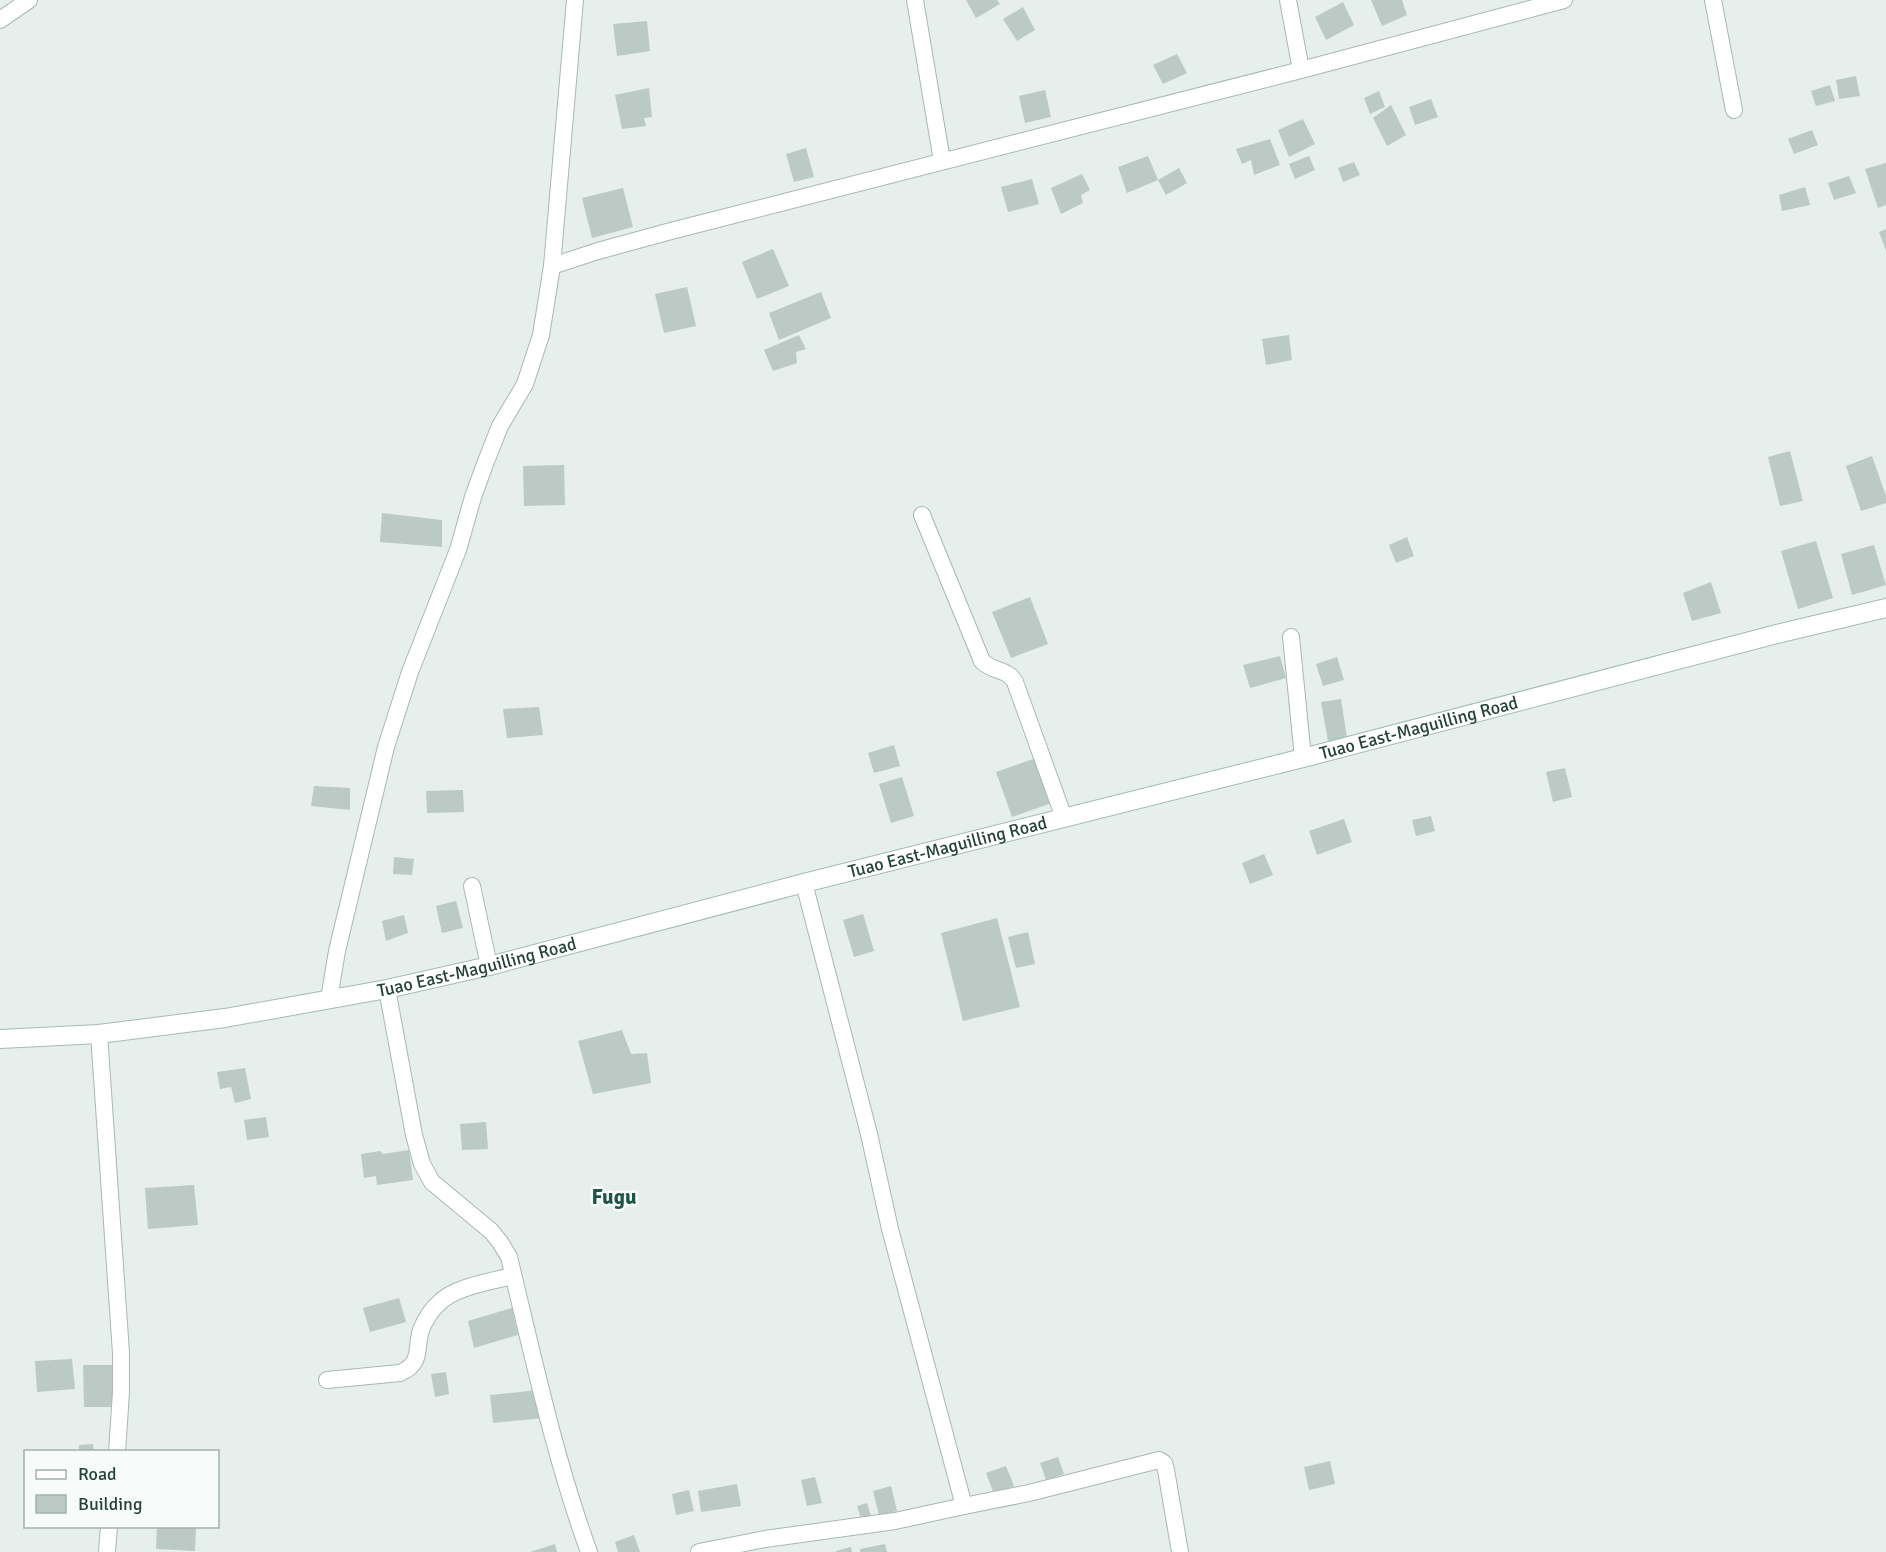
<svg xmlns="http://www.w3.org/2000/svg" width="1886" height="1552" font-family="Signika,sans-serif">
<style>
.building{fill:#bbcac4}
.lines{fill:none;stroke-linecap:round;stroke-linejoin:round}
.street-casing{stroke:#a8b8b2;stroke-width:18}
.secondary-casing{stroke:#a4bbb3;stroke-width:20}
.street{stroke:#fff;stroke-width:16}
.secondary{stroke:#fff;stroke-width:18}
.labels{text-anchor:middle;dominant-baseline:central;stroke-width:5;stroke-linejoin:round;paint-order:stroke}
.street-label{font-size:18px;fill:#24423a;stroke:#f7fbf9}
.quarter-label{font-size:21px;font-weight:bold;fill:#1f5548;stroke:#f7fbf9}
</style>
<rect width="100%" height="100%" fill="#e6efeb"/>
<!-- building -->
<g class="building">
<polygon points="966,0 997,0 1000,4 976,18"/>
<polygon points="1371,0 1402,0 1407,15 1382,26"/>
<polygon points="1343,2 1354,25 1326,40 1315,17"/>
<polygon points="1023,7 1035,30 1017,41 1003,19"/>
<polygon points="647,21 650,51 617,56 613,24"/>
<polygon points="1177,54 1187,73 1163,84 1153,65"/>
<polygon points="1856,76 1860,96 1839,99 1836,80"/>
<polygon points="1830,85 1835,101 1816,106 1811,91"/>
<polygon points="649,88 652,117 644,118 646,126 622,129 615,95"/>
<polygon points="1045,90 1051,117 1025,123 1019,96"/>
<polygon points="1379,91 1385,107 1370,114 1364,98"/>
<polygon points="1431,99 1438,117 1415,125 1409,107"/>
<polygon points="1391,105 1406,135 1387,146 1373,118"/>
<polygon points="1303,119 1315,144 1289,157 1278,130"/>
<polygon points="1812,130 1818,145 1794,154 1788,139"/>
<polygon points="1270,139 1280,165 1254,175 1251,160 1242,164 1236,149"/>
<polygon points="806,148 814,177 794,182 786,154"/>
<polygon points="1148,156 1158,180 1127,193 1118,167"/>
<polygon points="1309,156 1315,170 1295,179 1289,164"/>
<polygon points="1354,162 1360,175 1343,182 1338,168"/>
<polygon points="1886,163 1886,205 1878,208 1865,169"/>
<polygon points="1179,168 1187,183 1166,195 1158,180"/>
<polygon points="1082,174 1090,190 1081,195 1083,203 1061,214 1051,188"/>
<polygon points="1849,176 1856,193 1834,200 1828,183"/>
<polygon points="1032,179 1039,204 1008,212 1001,187"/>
<polygon points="1805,187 1810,205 1782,211 1779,195"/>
<polygon points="623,188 633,227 592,238 582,198"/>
<polygon points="1886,229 1886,251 1879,232"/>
<polygon points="773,249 789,286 757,299 742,262"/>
<polygon points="687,287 696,326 664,333 655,294"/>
<polygon points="821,292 831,318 779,340 769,313"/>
<polygon points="799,335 806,349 796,352 797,363 773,371 764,350"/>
<polygon points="1289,335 1292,360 1266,365 1262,339"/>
<polygon points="1790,451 1803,501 1780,506 1768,457"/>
<polygon points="1872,456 1886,496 1886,503 1861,511 1846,466"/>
<polygon points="564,465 565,505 524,506 523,466"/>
<polygon points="382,513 442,520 442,547 380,542"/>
<polygon points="1407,537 1414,556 1396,563 1389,545"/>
<polygon points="1816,541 1833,598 1798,609 1781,551"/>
<polygon points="1874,545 1886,585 1852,595 1841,554"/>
<polygon points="1711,582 1721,613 1692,621 1683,593"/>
<polygon points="1030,597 1048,644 1011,658 992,612"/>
<polygon points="1280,656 1286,678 1250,688 1243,665"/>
<polygon points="1337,657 1344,680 1323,686 1316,664"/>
<polygon points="1341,699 1347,738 1328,741 1321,702"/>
<polygon points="539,707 543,735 507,738 503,709"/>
<polygon points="894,745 900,766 874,773 868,753"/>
<polygon points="1036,758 1052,803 1012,817 996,772"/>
<polygon points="1565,768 1572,797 1553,802 1546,772"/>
<polygon points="902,777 914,816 891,823 879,784"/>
<polygon points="314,786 350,788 350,810 311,806"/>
<polygon points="463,790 464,812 427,813 426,791"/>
<polygon points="1431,816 1435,831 1416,836 1412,820"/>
<polygon points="1344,819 1352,842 1317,855 1309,831"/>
<polygon points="1264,854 1273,875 1250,884 1242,863"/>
<polygon points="394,857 414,859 412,875 393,874"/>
<polygon points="456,901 463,928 442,933 436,906"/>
<polygon points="863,914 874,951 854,957 843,920"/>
<polygon points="404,915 408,933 386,941 382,921"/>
<polygon points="997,918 1020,1007 963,1021 941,933"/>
<polygon points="1028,932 1035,964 1016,968 1008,937"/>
<polygon points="622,1030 631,1054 647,1053 651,1083 593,1094 578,1041"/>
<polygon points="245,1068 251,1099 235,1103 231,1087 220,1089 217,1072"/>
<polygon points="266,1117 269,1137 247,1140 244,1120"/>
<polygon points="486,1122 488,1149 462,1150 460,1124"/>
<polygon points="409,1150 413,1180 377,1185 376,1176 364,1178 361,1154 380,1151 383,1154"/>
<polygon points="194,1185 198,1225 148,1229 145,1188"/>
<polygon points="399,1298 406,1322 370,1332 363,1308"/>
<polygon points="512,1308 518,1335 474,1348 468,1321"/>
<polygon points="72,1359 75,1389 37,1392 35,1361"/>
<polygon points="83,1365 113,1365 113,1407 84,1407"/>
<polygon points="446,1372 449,1394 435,1397 431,1374"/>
<polygon points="538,1390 543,1418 493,1423 490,1395"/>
<polygon points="93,1444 94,1452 79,1452 79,1445"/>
<polygon points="1058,1457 1064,1474 1046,1480 1040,1463"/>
<polygon points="1330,1461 1335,1484 1309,1490 1304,1467"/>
<polygon points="1006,1466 1014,1486 994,1494 986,1473"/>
<polygon points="815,1477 822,1503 807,1506 801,1480"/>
<polygon points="737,1484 741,1506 701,1512 698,1491"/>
<polygon points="891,1486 897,1511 879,1515 873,1491"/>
<polygon points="689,1490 694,1511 676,1515 672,1494"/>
<polygon points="867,1503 871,1516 861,1519 857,1506"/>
<polygon points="157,1526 196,1526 195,1551 156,1549"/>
<polygon points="634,1535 640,1552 618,1552 615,1542"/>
<polygon points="555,1544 557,1552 530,1552"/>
<polygon points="885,1544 887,1552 860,1552 860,1549"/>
<polygon points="851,1547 852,1552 836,1552 836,1551"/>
</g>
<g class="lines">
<defs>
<g id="street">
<polyline points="915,0 942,161"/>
<polyline points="1288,0 1301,70"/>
<polyline points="1713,0 1734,110"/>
<polyline points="0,20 29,0"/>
<polyline points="552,266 598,251 671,231 1301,70 1564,0"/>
<path d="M922 515 982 661C992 672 1007 668 1015 682L1064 818"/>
<polyline points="1291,637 1303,758"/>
<polyline points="472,886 489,966"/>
<path d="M387 989 414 1135 422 1164 432 1182 491 1231 500 1242 509 1257C533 1356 554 1456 589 1552"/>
<polyline points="329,999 337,951 386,747 410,672 458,550 473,497 485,464 500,426 525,384 541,335 552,266 575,0"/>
<polyline points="99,1034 121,1353 121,1392 117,1452"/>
<path d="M327 1380 400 1373C423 1363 415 1349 421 1330 425 1320 431 1310 439 1303 454 1287 492 1281 513 1276"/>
<polyline points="964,1506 1029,1493 1159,1460 1164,1463 1166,1470 1180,1552"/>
<polyline points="107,1552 109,1526"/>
<polyline points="699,1552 765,1539 895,1521 964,1506 890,1229 869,1134 804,883"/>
</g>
<g id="secondary">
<path id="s1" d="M0 1039 99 1034 225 1018 387 989 489 966 804 883 1303 758 1781 633 1886 608"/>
</g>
</defs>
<!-- street casing -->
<use href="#street" class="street-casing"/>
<!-- secondary casing -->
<use href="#secondary" class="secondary-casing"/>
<!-- street -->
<use href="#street" class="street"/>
<!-- secondary -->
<use href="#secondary" class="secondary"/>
</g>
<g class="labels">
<!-- street labels -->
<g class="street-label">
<text stroke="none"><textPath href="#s1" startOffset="1455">Tuao East-Maguilling Road</textPath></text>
<text stroke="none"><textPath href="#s1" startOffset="969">Tuao East-Maguilling Road</textPath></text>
<text stroke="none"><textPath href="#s1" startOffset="483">Tuao East-Maguilling Road</textPath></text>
</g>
<!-- quarter labels -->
<g class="quarter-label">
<text x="614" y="1197">Fugu</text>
</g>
</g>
<!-- legend -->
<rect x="24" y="1450" width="195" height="78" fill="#f7fbf9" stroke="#a3b1ad" stroke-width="1.5"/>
<rect x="36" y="1470" width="30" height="9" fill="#ffffff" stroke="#a3b1ad" stroke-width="1.5"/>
<text x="78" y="1480" font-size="18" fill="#24423a">Road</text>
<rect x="36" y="1495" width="30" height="18" fill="#bbcac4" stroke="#a3b1ad" stroke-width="1.5"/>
<text x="78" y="1510" font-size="18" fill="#24423a">Building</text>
</svg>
